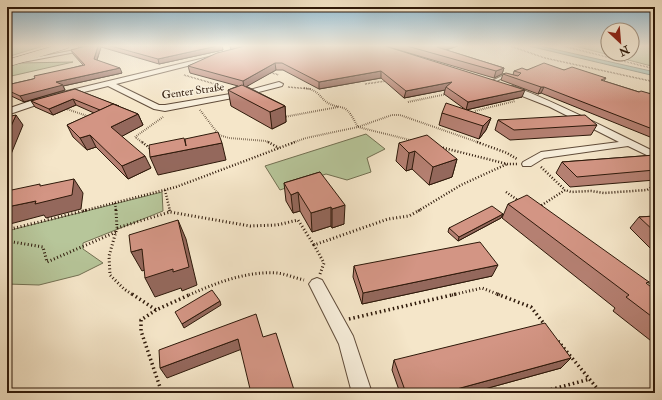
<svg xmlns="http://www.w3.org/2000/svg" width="662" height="400" font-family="'IM FELL Double Pica',serif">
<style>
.green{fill:#b7c69a;stroke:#727052}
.water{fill:#9cc0b6;stroke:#707d71}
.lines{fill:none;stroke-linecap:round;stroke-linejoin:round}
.service-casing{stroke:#604c3a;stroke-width:2}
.minor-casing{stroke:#604c3a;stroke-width:2}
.trunk-casing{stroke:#2e190a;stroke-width:1}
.path-far4{stroke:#2e190a;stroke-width:1.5;stroke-dasharray:0.5 1;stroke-linecap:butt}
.path-far3{stroke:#2e190a;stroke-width:2;stroke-dasharray:0.5 1.5;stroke-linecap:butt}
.path-far2{stroke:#2e190a;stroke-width:2.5;stroke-dasharray:1 2;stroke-linecap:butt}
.path-far1{stroke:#2e190a;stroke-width:3;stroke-dasharray:1 2.5;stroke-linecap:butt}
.path{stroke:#2e190a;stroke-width:3.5;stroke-dasharray:1.5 3;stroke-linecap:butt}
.service{fill:#f8efdc;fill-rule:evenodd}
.minor{fill:#f8efdc;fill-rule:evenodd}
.trunk{fill:#f5e6c9;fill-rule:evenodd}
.wall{fill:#b58072;stroke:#2e190a}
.shaded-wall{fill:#94685c;stroke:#2e190a}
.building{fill:#d39584;stroke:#2e190a}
.labels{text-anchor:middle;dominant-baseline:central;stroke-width:3;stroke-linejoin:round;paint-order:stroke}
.far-street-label{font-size:11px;fill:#2e190a;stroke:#f8efdc}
</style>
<rect width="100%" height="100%" fill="#f5e6c9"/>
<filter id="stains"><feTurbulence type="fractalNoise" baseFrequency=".005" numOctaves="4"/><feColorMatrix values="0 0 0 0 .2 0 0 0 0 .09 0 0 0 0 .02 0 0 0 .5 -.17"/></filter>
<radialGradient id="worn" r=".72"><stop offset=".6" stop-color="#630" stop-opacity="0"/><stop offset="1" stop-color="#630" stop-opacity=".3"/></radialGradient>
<!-- green -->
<g class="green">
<polygon points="7,46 43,46 7,57"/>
<polygon points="575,46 608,46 608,54 632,54 632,46 655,46 655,67"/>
<polygon points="73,62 7,77 7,67 20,63"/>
<polygon points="366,134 385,149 367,158 371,172 347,180 326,174 280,190 265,166"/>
<polygon points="162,192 163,211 83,243 83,249 103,263 79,275 39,285 7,284 7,231"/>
</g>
<!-- water -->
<polygon class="water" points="529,46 540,46 655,72 655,76"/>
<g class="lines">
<defs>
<g id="service">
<polygon points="80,49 81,49 81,51 7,65 7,63"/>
<polygon points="504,75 512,78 510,79 504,77 493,83 490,82"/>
</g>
<g id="minor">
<polygon points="213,56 215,57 215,59 116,84 159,105 165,105 242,92 279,82 283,84 282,86 243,96 165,111 154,109 108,86 48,101 7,115 7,109 42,97"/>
<path d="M507 86H513C562 105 608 129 655 152V159L628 146 544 158 531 166H523L522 164 523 162 541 152 619 142 550 107 507 90Z"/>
<polygon points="317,278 322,280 353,336 372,393 352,393 339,344 309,284 312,280"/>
</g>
<polygon id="trunk" points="54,46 69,46 68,48 7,67 7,60"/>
</defs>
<!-- service casing -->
<use href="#service" class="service-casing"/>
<!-- minor casing -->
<use href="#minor" class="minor-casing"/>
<!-- trunk casing -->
<use href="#trunk" class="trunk-casing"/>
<!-- path-far4 -->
<g class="path-far4">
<polyline points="510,46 545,58 655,82"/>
<polyline points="563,46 655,69"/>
<polyline points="269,72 279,75"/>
<polyline points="184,75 225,87"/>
<polyline points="365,84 386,81"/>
<polyline points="288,87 311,89"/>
</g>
<!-- path-far3 -->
<g class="path-far3">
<path d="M304 88C321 90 319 99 330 104 336 107 343 106 348 111 352 115 355 122 358 127L392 115H400L480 143"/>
<polyline points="408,102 447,94"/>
<polyline points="64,108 90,117"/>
<polyline points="200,110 219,135 229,138 266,141 270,143"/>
<polyline points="475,111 515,101"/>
<polyline points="284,117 338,107"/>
<polyline points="143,143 135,137 163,117"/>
<polyline points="292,143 306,138 358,127 414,141"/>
</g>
<!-- path-far2 -->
<g class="path-far2">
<polyline points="142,142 152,150"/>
<polyline points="268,142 279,148"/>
<polyline points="477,142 507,153 517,159"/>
<polyline points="440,147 507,164 517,164"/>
<polyline points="541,167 565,190"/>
<polyline points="165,190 170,211"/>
<polyline points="506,192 519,201"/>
<polyline points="115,203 116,211"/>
<polyline points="539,207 565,190 571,192 591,191 604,193 647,190 655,185"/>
<polyline points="83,211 176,187 295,142"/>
<polyline points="418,211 461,185 507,164"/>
</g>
<!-- path-far1 -->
<g class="path-far1">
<polyline points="116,210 117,228 109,256 110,275 124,289 133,295"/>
<polyline points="169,210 170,212"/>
<polyline points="117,228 170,212 250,226 277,225 298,220 314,245"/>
<polyline points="7,230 87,210"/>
<polyline points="7,241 43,247 47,262 116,232"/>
<polyline points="320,274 324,263 314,245 388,219 409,216 420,210"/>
<polyline points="645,283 655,282"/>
<path d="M189 295C216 283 246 271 277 273 286 274 295 278 304 280"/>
<polyline points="452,295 482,288 500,295"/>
</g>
<!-- path -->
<g class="path">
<polyline points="132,294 156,310 191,294"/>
<polyline points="497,294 531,307 545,325"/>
<polyline points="156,310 141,320 141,331 162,393"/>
<polyline points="349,319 456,294"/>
<polyline points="558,341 601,393"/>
<polyline points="538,393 590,379"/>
</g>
<!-- service -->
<use href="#service" class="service"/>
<!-- minor -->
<use href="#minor" class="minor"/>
<!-- trunk -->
<use href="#trunk" class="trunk"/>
</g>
<!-- wall -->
<g class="wall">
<polygon points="78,46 100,46 101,47 97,60 122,73 63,86 65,90 24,102 7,94 7,85 33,79 83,65 73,54 71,50 79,48"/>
<polygon points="100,46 222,46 223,50 159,64 101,47"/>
<polygon points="230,46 385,46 522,97 466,110 444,94 445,90 404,98 381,78 319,89 283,70 276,70 246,86 285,106 286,122 272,129 231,106 228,90 238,86 190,73 188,66 231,50"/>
<polygon points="385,46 458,46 446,50 504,68 502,74 494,78"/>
<polygon points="527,70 564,70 606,78 604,81 639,92 655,95 655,139 541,93 538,94 501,80 503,74 513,75 514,71"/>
<polygon points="75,89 138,114 143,125 122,136 151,168 128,179 96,147 87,150 73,137 67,125 94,113 76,105 53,115 35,107 31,101"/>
<polygon points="442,113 491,118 486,130 479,139 439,125"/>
<polygon points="498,120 597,125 591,135 510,140 495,130"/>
<polygon points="399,143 457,159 452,177 429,185 412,169 406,171 396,161"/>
<polygon points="655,155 655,180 570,187 556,173 562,162"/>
<polygon points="320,172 344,224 332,228 331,226 312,232 300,211 293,213 286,201 284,183"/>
<polygon points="508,204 646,284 655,290 655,350 651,347 655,344 613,311 615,308 502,218"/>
<polygon points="503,214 501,218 458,241 448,232 449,228"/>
<polygon points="655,216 655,249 651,249 630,228 639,217"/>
<polygon points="354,266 492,276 362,304 353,277"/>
<polygon points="394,360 561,368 470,393 400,393 392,370"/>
</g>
<!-- shaded-wall -->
<g class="shaded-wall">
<polygon points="98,46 100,46 101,47 96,63 94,59"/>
<polygon points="217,46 222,46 223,50 159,64 158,59"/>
<polygon points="230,46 248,46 231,50"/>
<polygon points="439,46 458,46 435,53 437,47"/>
<polygon points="275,63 276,70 244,88 243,81"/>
<polygon points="120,68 122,73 63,86 65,90 24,102 20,96 56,82"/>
<polygon points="504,68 502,74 494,78 496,71"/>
<polygon points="381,71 381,78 319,89 319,82"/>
<polygon points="452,82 446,87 445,90 404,98 406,91"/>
<polygon points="541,87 544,87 541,93 538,94"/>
<polygon points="525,90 522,97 466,110 468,102"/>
<polygon points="73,99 76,105 53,115 49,109"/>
<polygon points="285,106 286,122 272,129 270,112"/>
<polygon points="138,114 143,125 117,139 111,127"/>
<polygon points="16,115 23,125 7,164 7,135"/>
<polygon points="491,118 486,130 479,139 483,126"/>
<polygon points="90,135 96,147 87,150 80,138"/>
<polygon points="222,143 226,160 158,175 150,157"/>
<polygon points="415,151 412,169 406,171 409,153"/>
<polygon points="145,156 151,168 128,179 122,166"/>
<polygon points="457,159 452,177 429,185 433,167"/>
<polygon points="74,179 83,193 81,209 46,218 44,215 10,224 8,221 7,221 7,207 36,201"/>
<polygon points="298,192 300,211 293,213 291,195"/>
<polygon points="345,205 344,224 332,228 332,209"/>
<polygon points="331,207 331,226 312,232 311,213"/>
<polygon points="503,214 501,218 458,241 459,237"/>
<polygon points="178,220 186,239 197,285 182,291 181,288 155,297 145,278"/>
<polygon points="142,249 152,267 142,271 131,252"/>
<polygon points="498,265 492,276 362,304 363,293"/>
<polygon points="220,301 221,305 184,328 182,324"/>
<polygon points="238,339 242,349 167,378 160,368"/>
<polygon points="571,358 561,368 470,393 442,393"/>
</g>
<!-- building -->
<g class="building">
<polygon points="86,46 98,46 94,59 120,68 56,82 63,85 20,96 7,90 7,85 33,79 35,78 34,76 85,65 71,50"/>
<polygon points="111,46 217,46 158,59"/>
<polygon points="245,46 385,46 525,90 468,102 446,87 452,82 406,91 381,71 319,82 282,63 275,63 243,81 188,66 217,53"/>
<polygon points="407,46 439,46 437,47 504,68 496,71"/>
<polygon points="544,63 564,70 572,67 606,78 601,80 639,92 641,91 655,95 655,130 544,87 541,87 503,74 506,73 518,76 521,73 514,71 522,68 527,70"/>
<polygon points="242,85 285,106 270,112 228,90"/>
<polygon points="75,89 119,106 113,104 100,110 73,99 49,109 31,101"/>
<polygon points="446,103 491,118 483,126 442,113"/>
<polygon points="113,104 138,114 111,127 145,156 122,166 90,135 80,138 67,125"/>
<polygon points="16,115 7,135 7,117"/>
<polygon points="585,115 597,125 514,130 498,120"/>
<polygon points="218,132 222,143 150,157 149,145 184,138 186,146 185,139"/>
<polygon points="427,135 457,159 433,167 415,151 409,153 399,143"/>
<polygon points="655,155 655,170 577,177 562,162"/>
<polygon points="320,172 345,205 332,209 331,207 311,213 298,192 291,195 284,183"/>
<polygon points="74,179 72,195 35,204 36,201 7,207 7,191 40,184 40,186"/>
<polygon points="527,195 649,282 646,283 655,290 655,319 626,297 629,295 508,204"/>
<polygon points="492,206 503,214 459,237 449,228"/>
<polygon points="655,216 655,232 639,217"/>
<polygon points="178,220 189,267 173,272 173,269 145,278 142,249 131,252 129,235"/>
<polygon points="480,242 498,265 363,293 354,266"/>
<polygon points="212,290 220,301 182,324 175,312"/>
<polygon points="256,314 263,337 276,333 295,393 251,393 238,339 160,368 159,350"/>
<polygon points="545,323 571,358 442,393 406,393 394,360"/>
</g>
<!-- sky -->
<linearGradient id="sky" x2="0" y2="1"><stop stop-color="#89b9d4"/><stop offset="0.45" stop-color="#faf4e7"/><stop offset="1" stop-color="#faf4e7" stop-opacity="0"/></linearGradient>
<rect width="662" height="102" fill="url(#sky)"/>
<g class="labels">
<!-- far-street labels -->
<g class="far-street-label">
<text transform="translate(193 91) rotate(-8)">Genter Straße</text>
</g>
</g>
<!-- margin -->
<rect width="662" height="400" fill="none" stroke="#f5e6c9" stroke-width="24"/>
<rect x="8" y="8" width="646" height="384" fill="none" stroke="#2e190a" stroke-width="2"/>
<rect x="12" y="12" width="638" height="376" fill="none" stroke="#2e190a"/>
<!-- north arrow -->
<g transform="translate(620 42) rotate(154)"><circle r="19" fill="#f8efdc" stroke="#a79988"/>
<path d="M0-3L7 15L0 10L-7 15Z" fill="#8f2418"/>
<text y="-6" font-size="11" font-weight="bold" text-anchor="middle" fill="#2e190a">N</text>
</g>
<rect width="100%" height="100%" filter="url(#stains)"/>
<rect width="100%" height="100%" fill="url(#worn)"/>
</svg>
